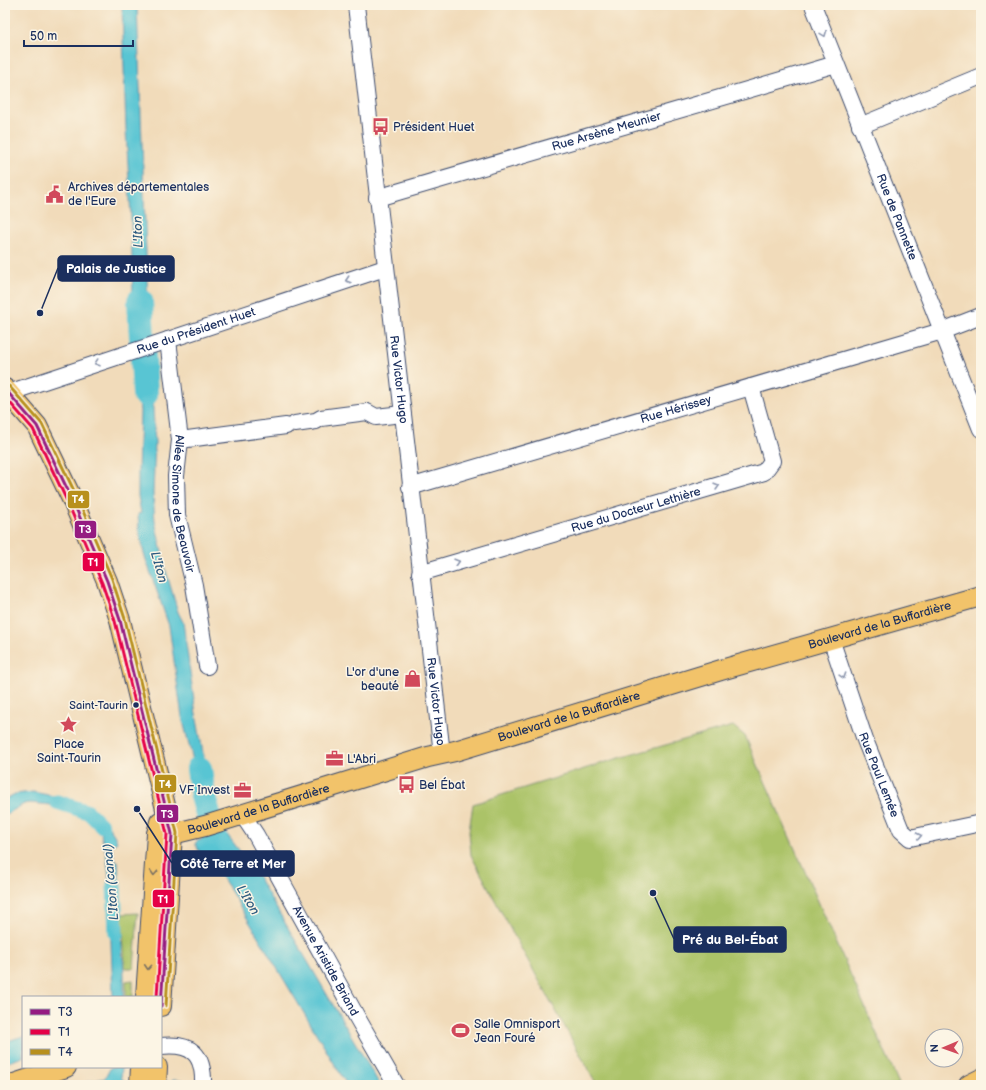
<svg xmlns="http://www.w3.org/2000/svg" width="986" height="1090" font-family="'Balsamiq Sans',sans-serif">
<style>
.green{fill:#abc368;stroke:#637963}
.water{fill:#59c5d3;stroke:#3a7a98}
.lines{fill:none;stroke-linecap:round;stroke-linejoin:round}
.canal{stroke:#59c5d3;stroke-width:15}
.river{stroke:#59c5d3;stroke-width:26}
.minor-casing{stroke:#3b496c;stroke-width:18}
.major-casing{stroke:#3b496c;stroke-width:22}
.minor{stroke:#fff;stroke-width:16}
.major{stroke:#f2c36a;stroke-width:20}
.bus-1-casing{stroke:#fcf5e5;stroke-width:6}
.bus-2-casing{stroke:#fcf5e5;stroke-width:6}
.bus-3-casing{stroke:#fcf5e5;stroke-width:6}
.bus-1{stroke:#951b81;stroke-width:3}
.bus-2{stroke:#e50046;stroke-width:3}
.bus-3{stroke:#b8901c;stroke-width:3}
.oneway{stroke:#8d97ae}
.oneway2{stroke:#7c7263}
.bus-dot{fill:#1b2f5e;stroke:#fcf5e5;stroke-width:1.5}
.labels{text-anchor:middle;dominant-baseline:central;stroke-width:3;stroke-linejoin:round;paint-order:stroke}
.bus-label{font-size:11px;fill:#1b2f5e;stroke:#fcf5e5;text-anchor:end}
.poi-label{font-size:12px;fill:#1b2f5e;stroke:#fcf5e5;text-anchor:start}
.street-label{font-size:12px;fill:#1b2f5e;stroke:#fcf5e5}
.water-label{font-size:13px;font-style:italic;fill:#2e5c81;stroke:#fcf5e5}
.leader{fill:none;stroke:#1b2f5e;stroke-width:1.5}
.callout-dot{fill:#1b2f5e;stroke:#fcf5e5;stroke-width:1.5}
.callout{fill:#1b2f5e;stroke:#1b2f5e;stroke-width:1.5}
.callout-label{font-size:13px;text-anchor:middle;font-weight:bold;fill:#fff}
.line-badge{stroke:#fcf5e5;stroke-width:1.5}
.badge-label{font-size:11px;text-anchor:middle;font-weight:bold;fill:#fff}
</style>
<rect width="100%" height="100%" fill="#fcf5e5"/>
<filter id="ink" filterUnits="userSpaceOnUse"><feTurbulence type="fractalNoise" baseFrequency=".025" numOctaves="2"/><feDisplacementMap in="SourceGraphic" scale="8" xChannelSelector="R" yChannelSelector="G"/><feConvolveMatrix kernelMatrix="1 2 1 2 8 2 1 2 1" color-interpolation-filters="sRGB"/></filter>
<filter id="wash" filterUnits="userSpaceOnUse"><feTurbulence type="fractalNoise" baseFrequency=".012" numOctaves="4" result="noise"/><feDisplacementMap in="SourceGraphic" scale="16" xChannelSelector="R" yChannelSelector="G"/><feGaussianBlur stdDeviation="0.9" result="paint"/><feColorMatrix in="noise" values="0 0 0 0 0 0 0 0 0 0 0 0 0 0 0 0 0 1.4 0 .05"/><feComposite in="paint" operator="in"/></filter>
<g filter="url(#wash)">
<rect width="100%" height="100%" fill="#f1dbba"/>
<!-- green -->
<g class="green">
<polygon points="733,726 745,736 899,1084 897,1085 597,1085 511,930 471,855 469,831 473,804 616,759"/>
<polygon points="138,913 134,968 125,968 122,914"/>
<polygon points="133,980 133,997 126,997 126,981"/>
</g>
<!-- water -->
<g class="water">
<polygon points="122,5 137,5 149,334 134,339 131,218 126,130"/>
<polygon points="150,356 155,443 153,494 155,521 166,571 178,612 183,622 196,714 212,803 200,807 196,772 182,717 169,626 144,554 139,531 138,514 141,513 138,496 138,473 140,412 136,361"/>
<polygon points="33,792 69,799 81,804 71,812 52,805 30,803 24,804 5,815 5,799 15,794"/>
<path d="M93 808 97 816 99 815C105 823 115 833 117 842L111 846 116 862H118L120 903 110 904C109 881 109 858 101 835L102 834 93 823 82 817Z"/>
<polygon points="225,832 253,868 380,1085 347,1085 223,878 216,864 208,866 195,844 197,841"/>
<polygon points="120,915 124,975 124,997 113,997 110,916"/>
<polygon points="23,1036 23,1057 5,1063 5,1042"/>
<polygon points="111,1067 122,1067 121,1078 125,1081 125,1085 74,1085 105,1078"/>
<polygon points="173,1080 188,1081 188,1085 168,1085 168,1082 170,1083"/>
</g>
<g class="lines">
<!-- canal -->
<g class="canal">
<polyline points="57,802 88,812 102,826"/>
<polyline points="114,884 116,934"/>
</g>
<!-- river -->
<g class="river">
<polyline points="140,301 145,394"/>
<polyline points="199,769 203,796 218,849 229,867"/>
</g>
</g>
</g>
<g filter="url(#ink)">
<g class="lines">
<defs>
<g id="minor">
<path id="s1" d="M356 5 442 754"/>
<path id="s2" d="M813 5 981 429"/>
<polyline points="860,126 981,76"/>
<path id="s3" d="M377 198 836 64"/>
<path id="s4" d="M168 340 180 440 176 476 177 515 194 585 207 666"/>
<path id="s5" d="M8 393 385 268"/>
<polyline points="295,424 316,421 321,418 367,412 376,417 402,414"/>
<polyline points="180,440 286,426"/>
<path id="s6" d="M410 487 942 331 981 316"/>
<path id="s7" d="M420 573 764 472 772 461 751 387"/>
<path id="s8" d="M831 639 865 740 901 830 910 838 981 823"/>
<path id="s9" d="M242 814 256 835 358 1019 396 1085"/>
<path d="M161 1046C192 1043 204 1054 203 1085"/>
</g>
<g id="major">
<polyline points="5,389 37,426 72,499 107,581 120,620 172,834 161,1006"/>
<path id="s10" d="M157 834H172L205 826 428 757 455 751 721 670 981 596"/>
<polyline points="146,997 157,834 160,822"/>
<polyline points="11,1085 66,1067"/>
<polyline points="140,1085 141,1067"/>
<polyline points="156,1085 157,1067"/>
<polyline points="969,1085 981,1079"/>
</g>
</defs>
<!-- minor casing -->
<use href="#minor" class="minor-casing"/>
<!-- major casing -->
<use href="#major" class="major-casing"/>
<!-- minor -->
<use href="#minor" class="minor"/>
<!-- major -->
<use href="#major" class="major"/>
<defs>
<polyline id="bus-1" points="5,389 37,426 72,499 107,581 120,620 172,834 161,1006"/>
<polyline id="bus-2" points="5,397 33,429 67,501 102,583 115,621 167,834 157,997"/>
<polyline id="bus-3" points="9,386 42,424 77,497 112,579 125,619 177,833 166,1006"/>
</defs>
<!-- bus-1 casing -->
<use href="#bus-1" class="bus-1-casing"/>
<!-- bus-2 casing -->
<use href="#bus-2" class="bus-2-casing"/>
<!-- bus-3 casing -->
<use href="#bus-3" class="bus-3-casing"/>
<!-- bus-1 -->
<use href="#bus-1" class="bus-1"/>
<!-- bus-2 -->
<use href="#bus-2" class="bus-2"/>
<!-- bus-3 -->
<use href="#bus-3" class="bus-3"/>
</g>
<!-- one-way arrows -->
<defs><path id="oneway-chevron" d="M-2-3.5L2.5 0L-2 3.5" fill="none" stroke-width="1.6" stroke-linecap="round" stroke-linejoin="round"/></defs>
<g class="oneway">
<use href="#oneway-chevron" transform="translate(824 34) rotate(69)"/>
<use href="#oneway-chevron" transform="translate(348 280) rotate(162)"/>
<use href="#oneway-chevron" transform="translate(97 363) rotate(161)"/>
<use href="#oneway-chevron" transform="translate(717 486) rotate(-16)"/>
<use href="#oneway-chevron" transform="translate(457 562) rotate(-16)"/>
<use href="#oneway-chevron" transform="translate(843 676) rotate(72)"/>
<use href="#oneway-chevron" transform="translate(919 836) rotate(-11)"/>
</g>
<g class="oneway2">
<use href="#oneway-chevron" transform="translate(154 873) rotate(93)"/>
<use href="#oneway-chevron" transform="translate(148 967) rotate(94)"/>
</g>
</g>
<!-- icons -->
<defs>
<symbol id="bus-bare" viewBox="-9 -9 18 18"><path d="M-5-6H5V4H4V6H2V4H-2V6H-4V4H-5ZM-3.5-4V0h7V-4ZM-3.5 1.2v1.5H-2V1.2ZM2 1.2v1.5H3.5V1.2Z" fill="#d1495b" stroke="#fcf5e5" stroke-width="2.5" paint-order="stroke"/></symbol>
<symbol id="civic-bare" viewBox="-9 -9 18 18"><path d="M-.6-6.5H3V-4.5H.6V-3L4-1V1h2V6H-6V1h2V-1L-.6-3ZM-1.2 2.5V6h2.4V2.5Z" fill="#d1495b" stroke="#fcf5e5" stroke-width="2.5" paint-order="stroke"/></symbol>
<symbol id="shop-bare" viewBox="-9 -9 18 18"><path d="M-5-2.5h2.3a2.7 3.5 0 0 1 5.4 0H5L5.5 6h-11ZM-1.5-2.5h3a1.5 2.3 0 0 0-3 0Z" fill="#d1495b" stroke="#fcf5e5" stroke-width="2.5" paint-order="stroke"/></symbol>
<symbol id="sight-bare" viewBox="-9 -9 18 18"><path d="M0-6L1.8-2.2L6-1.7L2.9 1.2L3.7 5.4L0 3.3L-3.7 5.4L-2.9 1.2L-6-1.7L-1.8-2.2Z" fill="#d1495b" stroke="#fcf5e5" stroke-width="2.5" paint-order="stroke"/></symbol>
<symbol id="office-bare" viewBox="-9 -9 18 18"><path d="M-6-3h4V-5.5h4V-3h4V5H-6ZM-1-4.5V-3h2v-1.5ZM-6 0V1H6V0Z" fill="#d1495b" stroke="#fcf5e5" stroke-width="2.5" paint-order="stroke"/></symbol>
<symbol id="stadium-bare" viewBox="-9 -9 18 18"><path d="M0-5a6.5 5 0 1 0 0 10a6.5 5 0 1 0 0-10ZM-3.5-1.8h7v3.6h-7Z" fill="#d1495b" stroke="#fcf5e5" stroke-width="2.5" paint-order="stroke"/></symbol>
</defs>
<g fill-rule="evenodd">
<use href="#bus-bare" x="368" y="114" width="25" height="25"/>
<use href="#civic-bare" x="42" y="182" width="25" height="25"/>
<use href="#shop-bare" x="400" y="666" width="25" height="25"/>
<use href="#sight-bare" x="56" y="712" width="25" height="25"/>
<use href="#office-bare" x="322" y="746" width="25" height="25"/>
<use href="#bus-bare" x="394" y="772" width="25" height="25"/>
<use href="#office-bare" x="230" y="778" width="25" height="25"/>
<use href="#stadium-bare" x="448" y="1018" width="25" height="25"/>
</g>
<!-- markers -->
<circle class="bus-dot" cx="136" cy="705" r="3.5"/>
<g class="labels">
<!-- bus labels -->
<g class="bus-label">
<text x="128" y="705">Saint-Taurin</text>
</g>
<!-- poi labels -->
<g class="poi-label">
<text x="393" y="127">Président Huet</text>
<text x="68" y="187">Archives départementales<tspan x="68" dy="14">de l'Eure</tspan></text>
<text x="399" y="672" text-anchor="end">L'or d'une<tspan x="399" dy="14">beauté</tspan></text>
<text x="69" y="744" text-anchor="middle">Place<tspan x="69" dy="14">Saint-Taurin</tspan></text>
<text x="347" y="759">L'Abri</text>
<text x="419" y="785">Bel Ébat</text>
<text x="230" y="790" text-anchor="end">VF Invest</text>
<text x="474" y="1024">Salle Omnisport<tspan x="474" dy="14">Jean Fouré</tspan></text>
</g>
<!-- street labels -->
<g class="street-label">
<text stroke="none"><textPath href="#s3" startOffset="239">Rue Arsène Meunier</textPath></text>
<text stroke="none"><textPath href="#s2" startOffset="228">Rue de Pannette</textPath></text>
<text stroke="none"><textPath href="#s5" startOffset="198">Rue du Président Huet</textPath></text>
<text stroke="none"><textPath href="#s1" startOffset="377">Rue Victor Hugo</textPath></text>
<text stroke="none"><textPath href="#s6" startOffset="277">Rue Hérissey</textPath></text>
<text stroke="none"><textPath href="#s4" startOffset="165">Allée Simone de Beauvoir</textPath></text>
<text stroke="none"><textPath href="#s7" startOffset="225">Rue du Docteur Lethière</textPath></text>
<text stroke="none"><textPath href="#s10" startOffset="753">Boulevard de la Buffardière</textPath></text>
<text stroke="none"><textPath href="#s1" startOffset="701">Rue Victor Hugo</textPath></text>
<text stroke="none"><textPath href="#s10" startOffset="429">Boulevard de la Buffardière</textPath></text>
<text stroke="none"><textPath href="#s8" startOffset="144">Rue Paul Lemée</textPath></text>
<text stroke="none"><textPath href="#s10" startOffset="105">Boulevard de la Buffardière</textPath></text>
<text stroke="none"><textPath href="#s9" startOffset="169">Avenue Aristide Briand</textPath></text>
</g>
<!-- water labels -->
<g class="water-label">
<text transform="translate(138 232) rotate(-92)">L'Iton</text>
<text transform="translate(159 567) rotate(74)">L'Iton</text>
<text transform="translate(111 882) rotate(-95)">L'Iton (canal)</text>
<text transform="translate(248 900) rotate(59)">L'Iton</text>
</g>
</g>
<!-- callouts -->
<path class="leader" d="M40 313L58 268M137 809L172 863M653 893L674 939"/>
<g class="callout-dot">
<circle cx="40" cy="313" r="4"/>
<circle cx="137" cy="809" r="4"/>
<circle cx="653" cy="893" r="4"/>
</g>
<g class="callout">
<rect x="58" y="256" width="116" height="25" rx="4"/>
<rect x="172" y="851" width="122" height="25" rx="4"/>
<rect x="674" y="927" width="112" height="25" rx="4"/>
</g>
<g class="callout-label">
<text x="116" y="273">Palais de Justice</text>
<text x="233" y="868">Côté Terre et Mer</text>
<text x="730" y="944">Pré du Bel-Ébat</text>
</g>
<g class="line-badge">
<rect x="67" y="490" width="23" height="19" rx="4" fill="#b8901c"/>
<rect x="74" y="520" width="23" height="19" rx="4" fill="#951b81"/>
<rect x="82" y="552" width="23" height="20" rx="4" fill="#e50046"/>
<rect x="154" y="774" width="23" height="19" rx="4" fill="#b8901c"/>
<rect x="156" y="804" width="23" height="19" rx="4" fill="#951b81"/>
<rect x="152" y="889" width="23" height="19" rx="4" fill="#e50046"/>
</g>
<g class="badge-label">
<text x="78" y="503">T4</text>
<text x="85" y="533">T3</text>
<text x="93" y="566">T1</text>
<text x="165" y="788">T4</text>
<text x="167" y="818">T3</text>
<text x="163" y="903">T1</text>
</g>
<!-- margin -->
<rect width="986" height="1090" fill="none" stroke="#fcf5e5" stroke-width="20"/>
<!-- legend -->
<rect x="22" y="996" width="140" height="72" fill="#fcf5e5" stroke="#a2a6af"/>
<rect x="30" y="1009" width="20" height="6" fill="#951b81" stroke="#a2a6af"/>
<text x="58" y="1016" font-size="12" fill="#1b2f5e">T3</text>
<rect x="30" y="1029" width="20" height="6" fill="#e50046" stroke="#a2a6af"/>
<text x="58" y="1036" font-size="12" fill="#1b2f5e">T1</text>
<rect x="30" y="1049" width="20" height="6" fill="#b8901c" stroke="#a2a6af"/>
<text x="58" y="1056" font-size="12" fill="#1b2f5e">T4</text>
<!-- north arrow -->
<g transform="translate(944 1048) rotate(268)"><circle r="19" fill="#fcf5e5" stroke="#a2a6af"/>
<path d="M0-3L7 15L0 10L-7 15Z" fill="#d1495b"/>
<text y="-6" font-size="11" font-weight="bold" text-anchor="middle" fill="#1b2f5e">N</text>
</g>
<!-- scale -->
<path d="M24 40v6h109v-6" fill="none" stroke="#1b2f5e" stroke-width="2"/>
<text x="30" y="40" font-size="12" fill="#1b2f5e" stroke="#fcf5e5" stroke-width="3" paint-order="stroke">50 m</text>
</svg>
